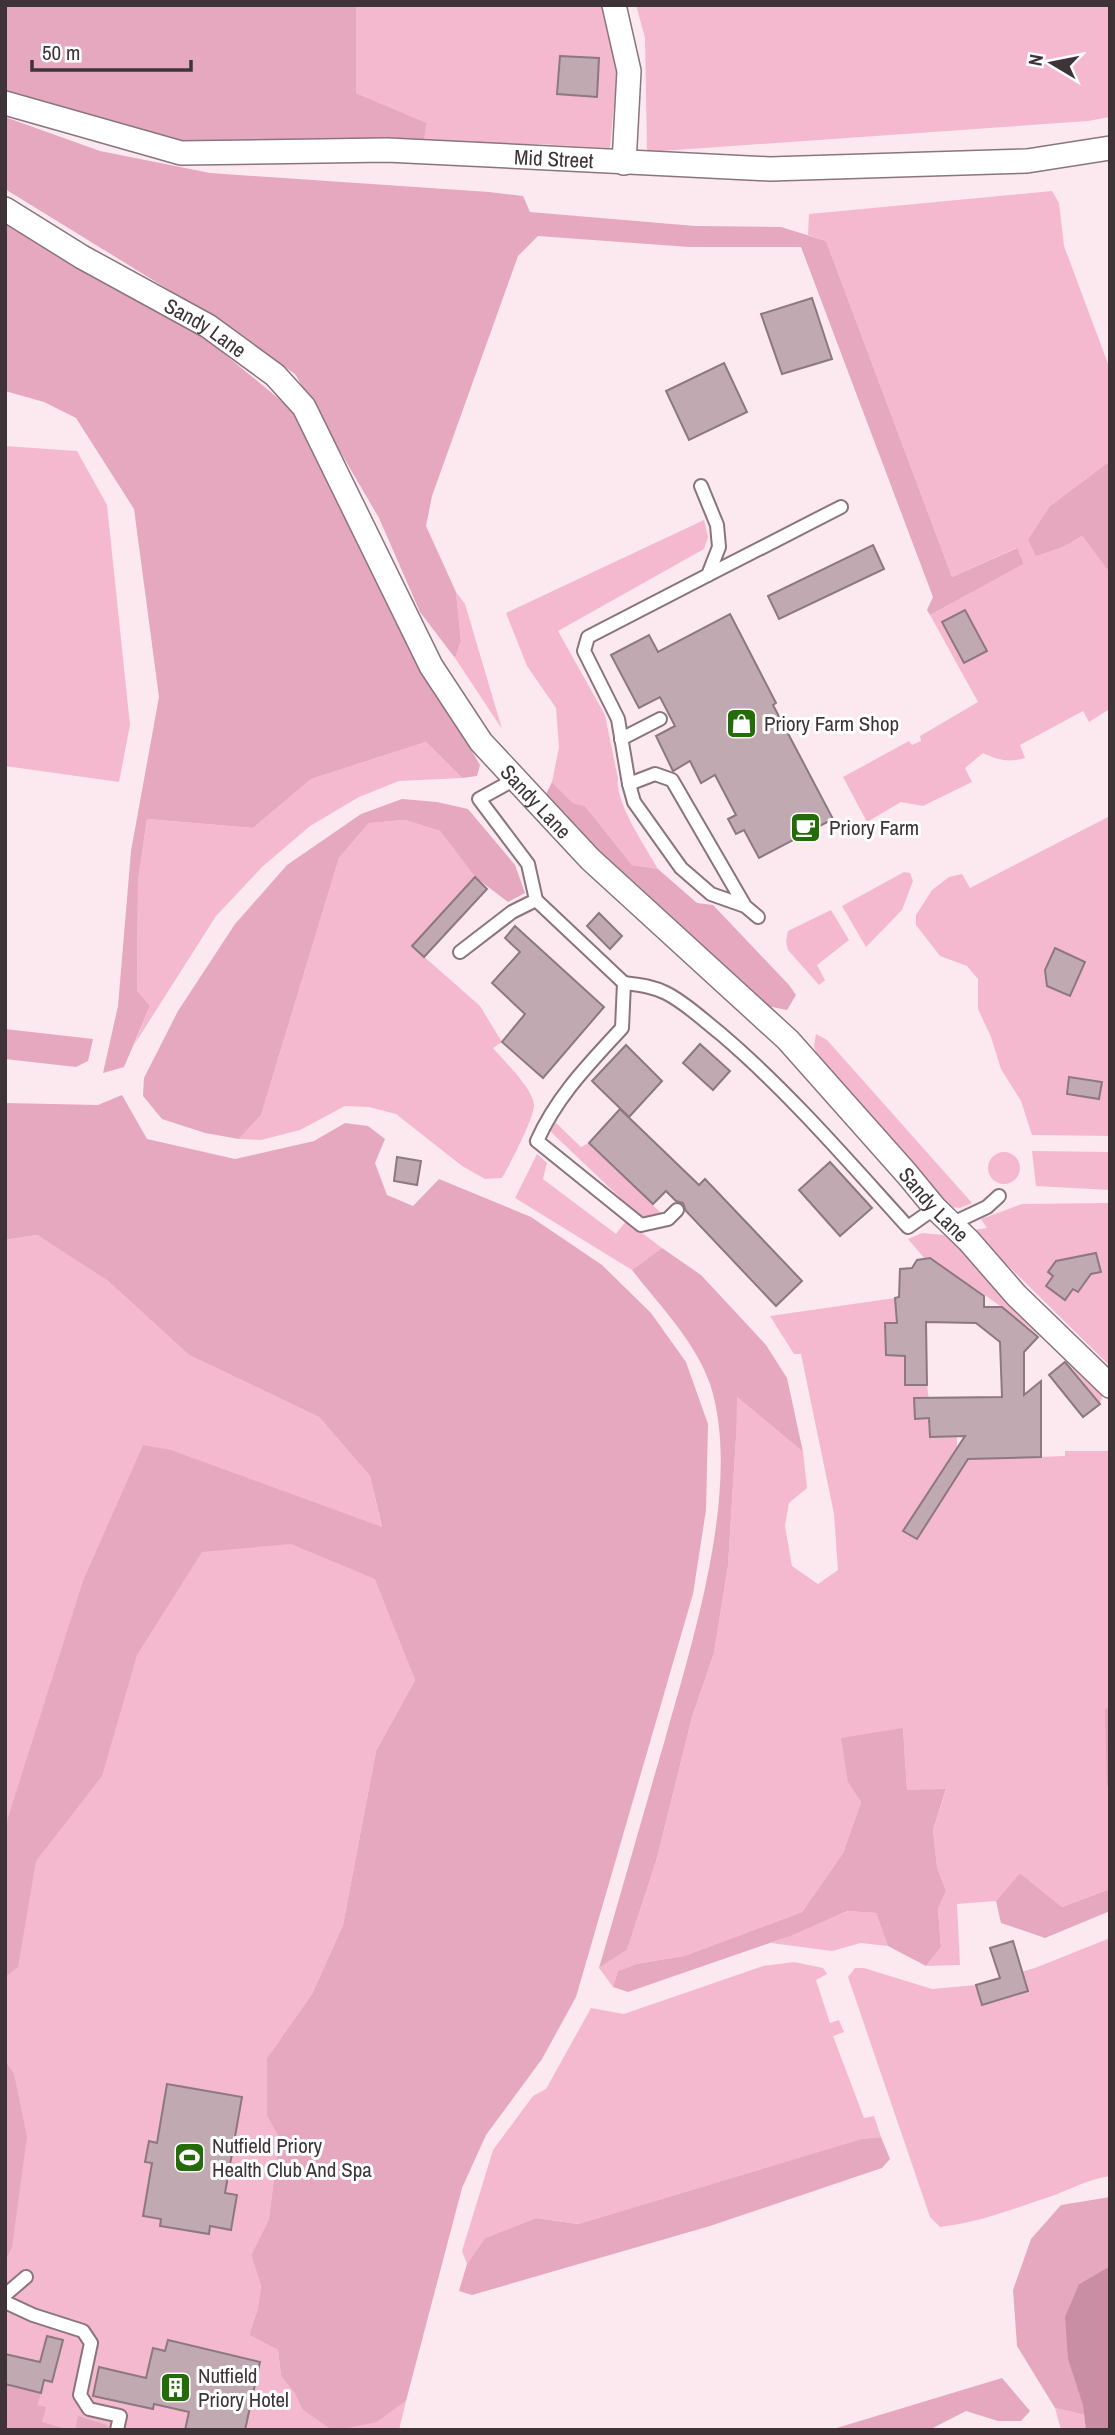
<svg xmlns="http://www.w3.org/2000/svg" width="1115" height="2435" font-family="'Archivo Narrow',sans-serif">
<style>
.green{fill:#f5b9cf;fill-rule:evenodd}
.forest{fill:#e6a8bf}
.water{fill:#ca8ea4}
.building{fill:#c0a9b1;stroke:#8d787f;stroke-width:2}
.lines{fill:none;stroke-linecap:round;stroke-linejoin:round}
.lane-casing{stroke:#8a757c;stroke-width:16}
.street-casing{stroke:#8a757c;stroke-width:26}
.lane{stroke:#fff;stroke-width:12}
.street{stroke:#fff;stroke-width:23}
.labels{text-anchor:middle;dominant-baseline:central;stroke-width:6;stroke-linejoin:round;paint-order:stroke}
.street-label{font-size:21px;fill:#3e3437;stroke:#fff}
.poi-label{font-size:21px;fill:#3e3437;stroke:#fff;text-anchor:start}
</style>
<rect width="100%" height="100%" fill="#fce8ef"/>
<!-- green -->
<g class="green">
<path d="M356 5H607L619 53 610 148 538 144 423 145 427 123 356 93ZM560 56 599 58 597 97 557 94Z"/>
<polygon points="636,5 1110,5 1110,117 1088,121 647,152 645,38"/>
<path d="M1052 191 1059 203 1064 246 1110 369V461L1050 506 1065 546 1082 536 1110 573V712L1108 710 1089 722 1083 711 1020 745 1025 758C1009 763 998 760 983 753L965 768 972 782 923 806 901 802 867 822 843 777 909 741 912 745 921 741 920 736 978 702 930 615 1024 564 1016 548 952 577 826 241 808 235 809 214Z"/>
<polygon points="5,446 77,451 107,505 130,725 119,782 5,766"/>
<path d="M704 520 708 537 704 549 558 631 605 715 618 779C615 803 646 847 658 869L632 865 585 806 573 803 552 782 559 747 556 708 527 666 506 613Z"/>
<polygon points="456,592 465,604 502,729 455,658 461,641"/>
<polygon points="426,742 462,778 399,781 359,797 310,826 262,867 216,916 134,1045 150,1006 137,990 138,881 147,819 253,828 311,779"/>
<polygon points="1110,816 1110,1136 1032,1135 1021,1101 1001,1069 991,1037 978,1009 978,979 967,966 940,956 916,925 916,915 932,890 949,877 962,874 970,888"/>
<path d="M405 820 440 831 475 877 412 946 480 1006 502 1042 493 1048C503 1060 535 1090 534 1106 533 1120 510 1164 502 1178L485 1179 462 1166 396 1114 369 1107 345 1106 300 1130 261 1140 239 1139 261 1115 339 858 369 823Z"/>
<polygon points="904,872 910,873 913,881 902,910 866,947 842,906"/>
<polygon points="831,910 849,940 817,965 825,980 819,985 788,950 786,942 788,931"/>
<polygon points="816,1034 827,1040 972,1203 960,1208 949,1207 817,1056 814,1046"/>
<polygon points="556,1123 581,1147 589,1143 663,1215 643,1218 633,1210 550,1131"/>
<polygon points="1032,1151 1110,1152 1110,1190 1036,1186"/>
<circle cx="1004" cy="1168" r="16"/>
<polygon points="537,1154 547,1163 543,1179 616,1234 626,1221 662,1248 632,1270 515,1198"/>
<polygon points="1110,1203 1110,1366 993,1251 974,1230 987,1228 981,1219 1022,1204"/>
<path d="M922 1233 944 1235 961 1248 1103 1394 1100 1404C1089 1390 1078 1375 1066 1361 1028 1321 978 1291 932 1260L925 1259 908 1239Z"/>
<polygon points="37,1235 108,1281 189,1355 319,1417 370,1476 382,1528 376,1579 415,1680 376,1751 343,1925 312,1994 267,2058 267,2116 279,2136 269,2219 251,2255 261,2284 258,2308 249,2335 278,2350 281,2376 295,2394 302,2409 377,2422 406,2401 399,2430 5,2430 5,1240"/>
<polygon points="895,1298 896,1306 905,1322 886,1324 886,1355 905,1356 906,1385 927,1385 929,1400 914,1401 915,1418 929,1418 930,1437 957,1436 957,1450 954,1450 954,1460 1065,1456 1065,1451 1110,1451 1110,1889 1062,1907 1020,1873 996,1901 957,1904 960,1965 926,1966 941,1947 938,1909 946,1891 937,1867 933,1830 946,1790 907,1790 903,1728 848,1781 861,1802 843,1853 802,1912 684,1956 636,1964 618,1971 613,1987 599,1968 627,1950 657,1858 692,1717 714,1653 728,1566 736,1437 736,1396 803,1452 807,1488 789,1503 785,1526 792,1566 818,1584 838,1570 834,1514 801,1354 794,1354 770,1316"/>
<polygon points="849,1911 876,1913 888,1946 861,1943 832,1951 771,1943"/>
<path d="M1110 1938V2176C1089 2179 1071 2189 1052 2196 1016 2208 978 2223 940 2227L930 2217 848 1977 855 1968H864L932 1989 976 1985 1035 1968Z"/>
<polygon points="794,1962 823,1968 827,1974 816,1980 830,2023 839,2020 844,2032 833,2036 864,2118 874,2116 881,2137 861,2139 578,2224 536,2218 485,2238 467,2264 462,2251 493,2150 533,2096 546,2089 591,2008 624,2014 763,1966"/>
<polygon points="1055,2408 1085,2415 1086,2430 1061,2430"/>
</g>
<!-- forest -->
<g class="forest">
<polygon points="5,5 356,5 356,93 427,123 423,145 242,140 169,142 5,92"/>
<polygon points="5,117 100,151 210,173 489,192 523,196 530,212 695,226 781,227 826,241 952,577 1017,548 1024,564 930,615 927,610 933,597 801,247 689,247 538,236 518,256 432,496 426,526 456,592 461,641 455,658 420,612 379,518 295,374 200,309 5,189"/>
<polygon points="5,221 97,280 205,338 290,408 335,480 435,688 480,765 477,776 462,778 426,742 311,779 253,828 147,819 138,881 137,990 150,1006 124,1067 103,1073 118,1006 131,851 159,697 134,509 76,418 44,402 5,391"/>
<polygon points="1110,461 1110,573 1082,536 1065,546 1036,556 1028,540 1050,506"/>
<polygon points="552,782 573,803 585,806 632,865 658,869 697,903 713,905 789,985 796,995 787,1010 767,1006 604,858 546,794"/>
<polygon points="402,799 437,802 468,809 515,865 525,893 508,902 475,877 440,831 405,820 369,823 339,858 261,1115 239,1139 205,1133 162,1119 143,1096 144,1078 178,1011 235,924 287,865 361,814"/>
<polygon points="5,1029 93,1039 88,1061 76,1067 5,1059"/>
<polygon points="122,1095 147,1139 235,1159 314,1141 345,1123 368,1126 385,1139 375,1163 387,1195 413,1206 439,1179 531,1217 602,1265 651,1313 686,1362 708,1424 706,1510 693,1594 576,1997 542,2059 486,2135 462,2188 406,2401 377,2422 343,2429 329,2428 302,2409 295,2394 281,2376 278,2350 249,2335 258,2308 261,2285 251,2255 269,2219 279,2137 267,2116 267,2058 312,1994 343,1925 376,1751 415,1680 375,1579 291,1544 202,1552 137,1655 102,1776 36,1861 18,1967 5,1977 5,1827 83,1581 143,1445 171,1450 382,1527 370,1476 319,1417 189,1355 108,1281 37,1235 5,1240 5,1103 98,1105"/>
<path d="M662 1248 701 1275 766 1345 787 1378 803 1452 737 1397 736 1437 728 1566 714 1653 692 1717 657 1858 627 1950 599 1968C621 1893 642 1818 664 1743 692 1643 743 1485 710 1384 695 1341 659 1305 632 1270Z"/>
<polygon points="1110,1707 1110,1786 1107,1785 1105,1709"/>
<polygon points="903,1728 907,1790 946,1789 933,1830 937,1867 946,1891 938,1909 941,1947 926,1966 888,1946 876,1913 848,1911 790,1936 628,1992 613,1987 618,1971 636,1964 684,1956 802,1912 843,1853 861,1802 848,1782 841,1738"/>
<polygon points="1020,1873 1062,1907 1110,1889 1110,1911 1045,1938 1001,1923 996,1901"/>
<polygon points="5,2061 14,2074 27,2137 12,2247 5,2262"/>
<polygon points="881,2137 890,2159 882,2168 710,2226 472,2295 459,2291 467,2264 485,2238 536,2218 578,2224 861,2139"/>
<polygon points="1110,2197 1110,2266 1079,2284 1085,2415 1055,2408 1017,2346 1013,2290 1031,2239 1061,2205"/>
<polygon points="1002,2378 1030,2411 1021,2421 998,2421 966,2411 929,2430 830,2430"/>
<polygon points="5,2384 41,2393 37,2405 46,2407 42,2422 70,2430 5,2430"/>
<polygon points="78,2416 107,2425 108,2430 75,2430"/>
</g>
<!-- water -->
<polygon class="water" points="1110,2266 1110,2430 1086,2430 1083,2405 1068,2359 1065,2317 1079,2284"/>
<!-- building -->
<g class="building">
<polygon points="560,56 599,58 597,97 557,94"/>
<polygon points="812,298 832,359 782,374 761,314"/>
<polygon points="724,363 747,412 689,440 666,391"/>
<polygon points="873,545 884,569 779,619 768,596"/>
<polygon points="965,610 987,651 964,663 942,622"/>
<polygon points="730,614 776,703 773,705 833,819 759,858 744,830 736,834 728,819 736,815 715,775 701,783 690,761 673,771 656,736 675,726 660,697 639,708 611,655 649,635 658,652"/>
<polygon points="475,877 487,889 424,957 412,946"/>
<polygon points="599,913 622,936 610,949 587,926"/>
<polygon points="515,926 604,1007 543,1078 502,1042 525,1014 492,983 520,952 505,938"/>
<polygon points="1055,948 1085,962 1070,996 1047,986 1045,970"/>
<polygon points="700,1044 730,1071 713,1090 683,1063"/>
<polygon points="626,1045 662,1081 629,1117 592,1081"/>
<polygon points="1069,1077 1102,1082 1099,1099 1067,1094"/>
<polygon points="620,1109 699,1185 705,1179 802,1281 776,1306 686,1211 683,1203 676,1201 666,1191 653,1204 589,1143"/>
<polygon points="397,1157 421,1161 417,1185 394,1181"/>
<polygon points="830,1162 872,1208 840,1236 799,1190"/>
<polygon points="1096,1253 1101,1272 1091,1274 1078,1292 1073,1289 1065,1300 1046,1286 1053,1276 1048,1272 1056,1261"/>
<polygon points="930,1258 984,1296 984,1307 1002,1307 1038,1337 1024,1352 1024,1395 1041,1381 1041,1457 968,1459 917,1539 903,1531 965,1436 930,1437 929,1418 915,1419 914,1398 1002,1397 1000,1342 976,1323 926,1322 927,1385 905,1385 905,1356 886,1355 885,1323 897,1323 895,1298 899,1297 900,1269 912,1268 917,1260"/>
<polygon points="1065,1362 1100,1404 1083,1417 1049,1375"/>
<polygon points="1013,1941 1028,1991 982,2005 976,1985 1000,1978 990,1948"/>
<polygon points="167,2084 242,2097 225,2193 237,2195 231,2230 210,2226 209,2234 160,2226 161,2219 143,2216 152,2163 145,2162 149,2141 157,2143"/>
<polygon points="47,2336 63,2340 52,2382 44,2380 41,2393 5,2384 5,2354 40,2362"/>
<polygon points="168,2340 260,2362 245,2430 185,2430 189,2412 154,2404 153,2409 93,2396 99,2367 146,2378 153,2348 165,2351"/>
</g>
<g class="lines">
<defs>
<g id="lane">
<polyline points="708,575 841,507"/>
<polyline points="621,739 660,719"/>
<polyline points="629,784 618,719 584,651 588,637 708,575 719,547 717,525 701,486"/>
<path d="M536 900 624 983 622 1028C589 1064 557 1096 537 1141L641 1225 668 1219 677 1210"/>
<polyline points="745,906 672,780 655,774 629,784 634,802 681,868 711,894 745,906 758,917"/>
<polyline points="460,952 512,912 536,900 528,864 479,799 515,779"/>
<path d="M624 983C639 985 652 986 666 993 686 1003 703 1020 721 1034 789 1092 848 1161 908 1227L935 1208"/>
<polyline points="951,1224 987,1207 999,1196"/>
<polyline points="5,2295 26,2277"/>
<polyline points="5,2302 33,2315 83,2331 91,2343 80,2395 89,2409 120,2416 117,2430"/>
</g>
<g id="street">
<polyline points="614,5 629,71 624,163"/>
<path id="s1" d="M5 103 181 153 387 150 770 169 1027 161 1110 148"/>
<path id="s2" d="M5 209 82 257 208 326 275 375 304 407 431 666 481 742 590 859 788 1040 907 1174 935 1208 969 1241 1016 1295 1110 1386"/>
</g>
</defs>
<!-- lane casing -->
<use href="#lane" class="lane-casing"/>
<!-- street casing -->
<use href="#street" class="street-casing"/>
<!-- lane -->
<use href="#lane" class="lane"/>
<!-- street -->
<use href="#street" class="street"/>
</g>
<!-- icons -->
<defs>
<symbol id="shop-square" viewBox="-11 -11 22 22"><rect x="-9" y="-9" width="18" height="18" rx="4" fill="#236c09" stroke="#fff"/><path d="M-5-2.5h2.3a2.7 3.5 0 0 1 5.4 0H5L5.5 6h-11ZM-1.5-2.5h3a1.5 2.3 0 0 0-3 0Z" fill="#fff"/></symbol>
<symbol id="cafe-square" viewBox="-11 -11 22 22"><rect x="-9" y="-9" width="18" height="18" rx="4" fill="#236c09" stroke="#fff"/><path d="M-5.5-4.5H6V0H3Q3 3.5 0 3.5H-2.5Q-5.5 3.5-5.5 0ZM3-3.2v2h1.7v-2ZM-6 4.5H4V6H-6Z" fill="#fff"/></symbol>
<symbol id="stadium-square" viewBox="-11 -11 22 22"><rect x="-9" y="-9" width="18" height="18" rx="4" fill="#236c09" stroke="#fff"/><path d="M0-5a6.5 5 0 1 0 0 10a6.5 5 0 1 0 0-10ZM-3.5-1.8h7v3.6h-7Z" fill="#fff"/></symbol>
<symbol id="building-square" viewBox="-11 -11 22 22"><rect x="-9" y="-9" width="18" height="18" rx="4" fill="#236c09" stroke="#fff"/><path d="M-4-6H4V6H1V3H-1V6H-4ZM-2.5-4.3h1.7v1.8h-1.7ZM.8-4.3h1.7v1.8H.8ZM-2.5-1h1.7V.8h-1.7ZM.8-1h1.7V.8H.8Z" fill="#fff"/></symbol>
</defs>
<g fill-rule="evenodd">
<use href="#shop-square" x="724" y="706" width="35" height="35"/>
<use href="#cafe-square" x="788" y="810" width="35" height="35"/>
<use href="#stadium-square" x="172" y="2140" width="35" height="35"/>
<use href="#building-square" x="158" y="2370" width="35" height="35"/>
</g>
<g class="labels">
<!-- street labels -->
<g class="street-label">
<text stroke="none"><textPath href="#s1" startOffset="556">Mid Street</textPath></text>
<text stroke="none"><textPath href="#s2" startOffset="233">Sandy Lane</textPath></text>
<text stroke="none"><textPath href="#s2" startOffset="821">Sandy Lane</textPath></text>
<text stroke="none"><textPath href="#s2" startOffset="1388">Sandy Lane</textPath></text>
</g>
<!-- poi labels -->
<g class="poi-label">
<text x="764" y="723">Priory Farm Shop</text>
<text x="829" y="827">Priory Farm</text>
<text x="212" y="2145">Nutfield Priory<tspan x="212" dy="24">Health Club And Spa</tspan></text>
<text x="198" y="2375">Nutfield<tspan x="198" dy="24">Priory Hotel</tspan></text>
</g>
</g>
<!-- border -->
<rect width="1115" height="2435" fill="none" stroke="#3e3437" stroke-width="14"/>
<!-- north arrow -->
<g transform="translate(1052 63) rotate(280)" stroke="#ffffff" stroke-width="5" paint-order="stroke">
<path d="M0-5L12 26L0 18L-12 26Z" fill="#3e3437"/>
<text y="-10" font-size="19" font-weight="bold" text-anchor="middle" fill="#3e3437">N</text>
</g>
<!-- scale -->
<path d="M32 60v10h159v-10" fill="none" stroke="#3e3437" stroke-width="3.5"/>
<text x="42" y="60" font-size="21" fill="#3e3437" stroke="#ffffff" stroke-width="5" paint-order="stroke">50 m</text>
</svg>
